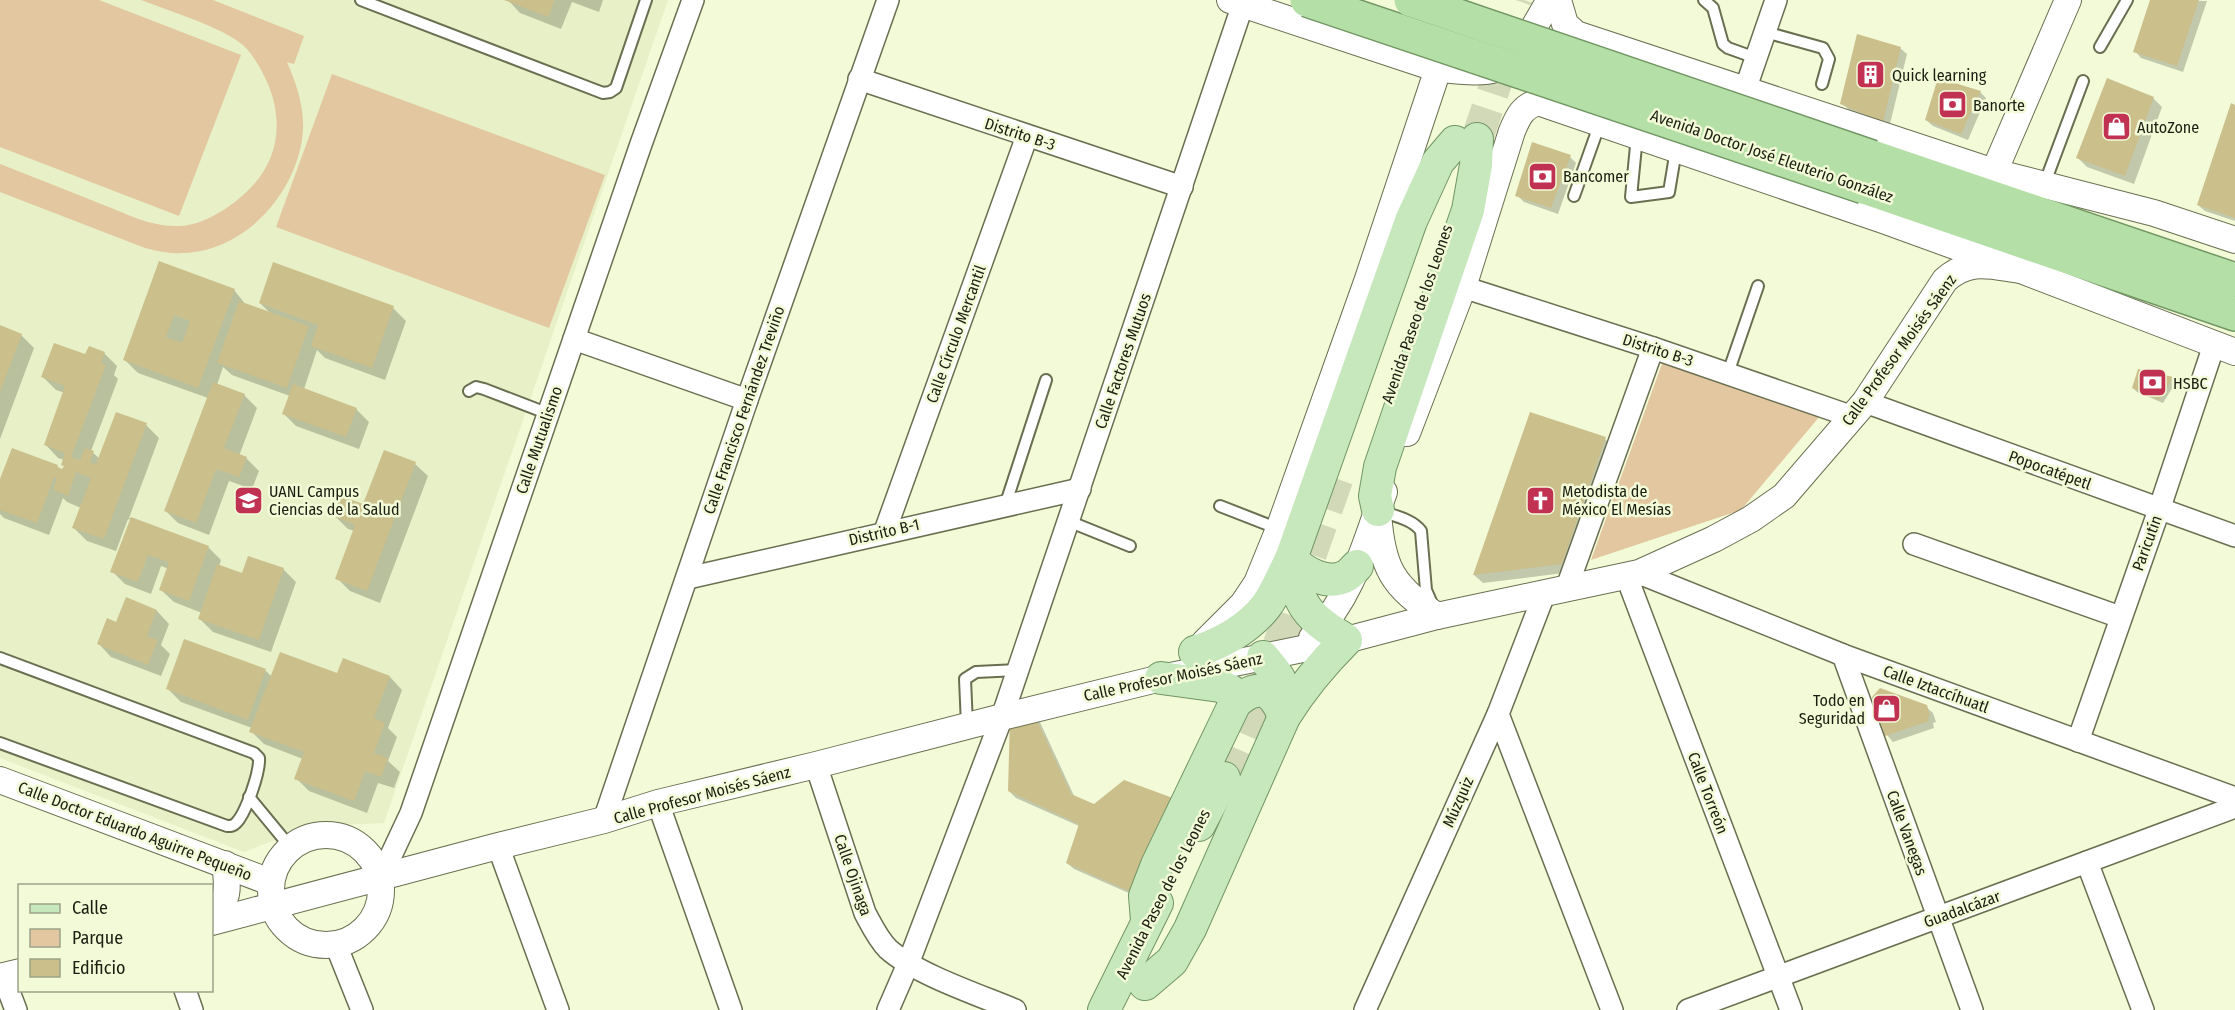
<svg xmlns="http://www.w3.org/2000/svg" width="2235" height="1010" font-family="'Fira Sans Condensed',sans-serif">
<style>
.built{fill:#e7f0c6}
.green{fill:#e3c7a0}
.shadow{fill:#0003}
.building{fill:#cbbf8c;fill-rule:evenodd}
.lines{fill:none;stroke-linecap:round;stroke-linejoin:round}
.primary-tunnel{stroke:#d2d9b9;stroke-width:32;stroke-dasharray:32 16;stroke-linecap:butt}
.service-casing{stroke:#696f50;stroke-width:14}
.minor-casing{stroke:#696f50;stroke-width:24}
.tertiary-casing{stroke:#696f50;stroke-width:28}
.primary-casing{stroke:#729664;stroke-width:34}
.trunk-casing{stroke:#729664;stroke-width:36}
.service{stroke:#fff;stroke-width:10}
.minor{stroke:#fff;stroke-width:21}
.tertiary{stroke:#fff;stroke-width:26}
.primary{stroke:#c7e7bc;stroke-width:32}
.trunk{stroke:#b4dfa6;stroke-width:33}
.trunk-bridge-casing{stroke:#729664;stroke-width:36;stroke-linecap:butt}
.trunk-bridge{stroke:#b4dfa6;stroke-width:33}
.labels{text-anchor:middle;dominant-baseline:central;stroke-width:5;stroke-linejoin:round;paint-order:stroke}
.poi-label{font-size:16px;fill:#1b1e11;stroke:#f2fad7;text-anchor:start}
.street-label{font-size:16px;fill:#1b1e11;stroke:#f2fad7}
</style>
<rect width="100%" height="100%" fill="#f2fad7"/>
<!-- built -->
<polygon class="built" points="0,0 668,0 384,823 311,826 244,852 0,758"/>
<!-- green -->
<g class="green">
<polygon points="0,0 99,0 241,55 179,216 0,147"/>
<path d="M141 0H213L304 36 294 64 287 62C296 83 304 105 303 129 300 190 245 253 181 253 169 254 157 251 145 248L0 192V164C34 177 68 191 101 204 125 213 149 226 175 226 193 227 211 218 225 209 271 179 289 136 268 84 262 71 255 57 244 46 223 27 169 11 141 0Z"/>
<polygon points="332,74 605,175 549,328 276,227"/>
<polygon points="1663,361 1820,416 1741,510 1591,560"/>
</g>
<!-- shadow -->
<g class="shadow">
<polygon points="508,0 603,0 599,12 572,2 561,29 520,13"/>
<polygon points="2152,0 2207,1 2183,72 2141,58 2135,51"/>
<polygon points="1900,48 1907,54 1889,128 1849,110 1842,103"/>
<polygon points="1980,92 1986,98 1968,140 1933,126 1926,120"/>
<polygon points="2153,98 2162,107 2134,184 2087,167 2078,158"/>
<polygon points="2235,106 2235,221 2205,211 2198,205"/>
<polygon points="1570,157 1576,163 1558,214 1524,202 1517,195"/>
<polygon points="160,263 234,290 246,305 271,314 260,303 274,264 393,308 406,321 385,380 325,358 317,350 304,389 356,409 369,422 359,449 296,426 283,413 290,396 232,375 223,367 217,385 244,395 257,408 239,456 246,458 259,471 252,489 229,481 209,535 178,523 165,510 208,398 138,373 125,360"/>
<polygon points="0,327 21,335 34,348 0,439"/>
<polygon points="104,353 117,366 114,375 118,379 91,451 100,459 146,425 159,438 129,518 208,547 221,560 219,566 243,575 283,569 296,582 271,652 213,632 200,619 202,613 174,602 161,590 169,569 161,566 151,594 125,584 112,571 131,520 128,519 116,551 87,541 74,528 81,508 67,502 63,498 49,535 4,518 0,514 0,483 12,449 57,466 62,471 65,467 64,460 58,458 46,445 65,393 56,390 43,377 86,356"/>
<polygon points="2139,371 2172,378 2176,382 2163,403 2137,392 2133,388"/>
<polygon points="1530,414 1605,439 1613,447 1571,572 1483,583 1474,575"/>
<polygon points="385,452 415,464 428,476 380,603 350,591 337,578 355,531 348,529 335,516 364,506"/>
<polygon points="157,611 169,624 161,645 170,654 161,676 111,657 99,644 117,624"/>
<polygon points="185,641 266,671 272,677 338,675 344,660 390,677 402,690 388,728 397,737 388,761 400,772 394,788 378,783 367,813 309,791 296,778 303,759 264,744 251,731 252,728 181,702 168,689"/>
<polygon points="1926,707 1933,713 1936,722 1933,723 1934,728 1893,742 1887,735"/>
<polygon points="1012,719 1039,720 1075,798 1147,901 1074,869 1067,863 1079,826 1016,798 1009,791"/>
</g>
<!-- building -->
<g class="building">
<polygon points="504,0 555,0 548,17"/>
<polygon points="2150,0 2199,0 2177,66 2133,52"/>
<polygon points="1857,34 1901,47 1883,122 1840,104"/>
<polygon points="1938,78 1981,91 1961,134 1925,120"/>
<polygon points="2107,78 2154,97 2125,176 2076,158"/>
<polygon points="2231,103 2235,105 2235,218 2197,205"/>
<polygon points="1532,142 1571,155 1551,208 1515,196"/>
<path d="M159 261 235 289 198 388 123 360ZM174 315 190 321 182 343 166 337Z"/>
<polygon points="273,262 394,306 372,368 311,346 318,325 259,303"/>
<polygon points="239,301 309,326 287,388 217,363"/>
<polygon points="0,325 22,334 0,392"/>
<polygon points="54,343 85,354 89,346 105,352 101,363 106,365 71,457 80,460 85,448 94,451 90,462 96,464 116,412 147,423 104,539 72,528 91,478 76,472 68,496 53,490 57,478 54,477 37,523 0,510 0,479 12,448 58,465 57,467 62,469 64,466 61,465 65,453 44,445 65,386 41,377"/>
<polygon points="2138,369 2173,377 2159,400 2132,388"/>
<polygon points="213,382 245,394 224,448 247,457 239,477 216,469 196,523 164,511"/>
<polygon points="293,384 357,408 346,437 282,414"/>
<polygon points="1530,412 1606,437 1562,564 1473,575"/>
<polygon points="384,450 416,462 367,591 335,579 355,525 333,516 341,496 363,504"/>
<polygon points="131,517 209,546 189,601 159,590 169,562 148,555 138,582 110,572"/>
<polygon points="248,556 284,568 259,640 198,619 217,564 242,573"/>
<polygon points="126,597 157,610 147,636 158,640 148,665 97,644 107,618 116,622"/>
<polygon points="184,639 266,669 248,720 166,689"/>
<polygon points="280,652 337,673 343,658 390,676 374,718 385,723 374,753 388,758 381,777 365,771 354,801 294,779 304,752 249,732"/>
<polygon points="1880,688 1927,705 1930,716 1928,717 1929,721 1885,736 1872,697"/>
<polygon points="1033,712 1071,794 1094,804 1124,780 1181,801 1140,896 1066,863 1079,824 1008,791 1010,717"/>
</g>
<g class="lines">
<!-- primary-tunnel -->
<g class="primary-tunnel">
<polyline points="1477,139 1524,0"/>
<polyline points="1224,778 1266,681 1338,477"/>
</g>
<defs>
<g id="service">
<polyline points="361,0 603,93 610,92 616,88 646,0"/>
<polyline points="1704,0 1713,8 1723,44 1728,48 1756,58"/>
<polyline points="1765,32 1823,48 1829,59 1822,84"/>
<polyline points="2100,47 2127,0"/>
<polyline points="1637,136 1631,197 1669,192 1676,150"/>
<polyline points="2044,185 2083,81"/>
<polyline points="1574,196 1600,123"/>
<polyline points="1728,373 1758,286"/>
<polyline points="469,391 476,387 484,389 549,414"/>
<polyline points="1005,506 1046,380"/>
<polyline points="1220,506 1279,529"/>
<path d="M1381 511C1394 516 1412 519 1421 531L1426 590 1433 606"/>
<polyline points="1068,521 1130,546"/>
<path d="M0 658 254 753 259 758C260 772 246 813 236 823 233 826 231 826 227 826L0 743"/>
<polyline points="967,725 965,679 976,672 1018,670"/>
<polyline points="249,797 291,848"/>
</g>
<g id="minor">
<polyline points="859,79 1182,187"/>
<polyline points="1745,90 1776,0"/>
<polyline points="1463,287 1653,348 1853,417"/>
<polyline points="574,339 747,400"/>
<polyline points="1865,402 2235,536"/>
<polyline points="885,531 1027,136"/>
<polyline points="1914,544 2120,617"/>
<polyline points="1639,573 1843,655 2235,798"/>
<polyline points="1626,575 1791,1010"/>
<polyline points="688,578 1080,489"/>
<polyline points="1567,587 1653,348"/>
<polyline points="1843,655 1972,1010"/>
<polyline points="1498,714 1612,1010"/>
<polyline points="2078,741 2159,510 2214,345"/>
<path d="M816 765 865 913C872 926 878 939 888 949 916 974 979 995 1015 1010"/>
<polyline points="658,803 731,1010"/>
<polyline points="604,820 747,400 888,0"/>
<polyline points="498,846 558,1010"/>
<polyline points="2087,862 2143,1010"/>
<polyline points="380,879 411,813 641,144 693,0"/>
<polyline points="336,945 362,1010"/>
<polyline points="3,976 16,1010"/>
<polyline points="185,990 192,1010"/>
<polyline points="888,1010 908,964 1002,717 1243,4"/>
<polyline points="1365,1010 1498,714 1545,592"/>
<polyline points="1688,1010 2235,807"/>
</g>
<g id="tertiary">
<path d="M1230 0 1438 69C1454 70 1481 74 1495 69 1520 59 1536 22 1550 0"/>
<polyline points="1558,0 1565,24 1576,34 1994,172 2154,213 2235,240"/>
<polyline points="1994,172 2068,0"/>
<path d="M1407 433 1463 287 1512 131C1518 117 1522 107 1538 102L1883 220 2021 270 2235 352"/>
<path d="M1378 513C1382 569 1392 585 1437 616"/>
<path d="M1312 638C1353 595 1364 547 1384 492"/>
<polyline points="1205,642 1243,604 1257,583 1279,529 1368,279 1438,69"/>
<polyline points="0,780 270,882"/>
<circle cx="326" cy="890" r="55"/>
<path d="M212 920C228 899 229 891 225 864"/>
<path d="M212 922 498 846 604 820 658 803 816 765 1002 717 1161 678 1346 640 1437 616 1639 573 1714 539 1751 519 1784 496 1865 402 1945 280C1970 258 1990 266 2021 270"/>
<polyline points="0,977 20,972"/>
</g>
<g id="primary">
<polyline points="1378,510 1375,496 1380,467 1468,210 1476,165 1477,139"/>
<path d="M1291 559C1304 573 1328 586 1346 576 1350 574 1354 569 1357 566"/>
<path d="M1195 652C1222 643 1248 629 1266 606 1276 593 1283 574 1291 559L1411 221 1438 162 1455 142"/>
<path d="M1263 657C1281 679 1286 684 1284 713"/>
<path d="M1235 703C1258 682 1274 689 1284 717"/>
<polyline points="1199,825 1224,778"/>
<polyline points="1147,921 1145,896 1157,865 1235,703 1231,691 1220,686 1161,678"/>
<path d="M1145 984 1172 961 1190 929 1284 717C1302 688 1322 664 1346 640 1306 616 1298 606 1291 559"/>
<polyline points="1104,1010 1157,903"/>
</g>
<g id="trunk">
<polyline points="1872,157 2235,280"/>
<polyline points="1864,187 2235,314"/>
</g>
</defs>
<!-- service casing -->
<use href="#service" class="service-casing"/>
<!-- minor casing -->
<use href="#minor" class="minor-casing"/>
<!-- tertiary casing -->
<use href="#tertiary" class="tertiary-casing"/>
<!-- primary casing -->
<use href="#primary" class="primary-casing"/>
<!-- trunk casing -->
<use href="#trunk" class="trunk-casing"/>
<!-- service -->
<use href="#service" class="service"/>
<!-- minor -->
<use href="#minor" class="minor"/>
<!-- tertiary -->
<use href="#tertiary" class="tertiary"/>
<!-- primary -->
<use href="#primary" class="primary"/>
<!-- trunk -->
<use href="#trunk" class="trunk"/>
<defs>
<g id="trunk-bridge">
<polyline points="1307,0 1864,187"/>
<polyline points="1411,0 1872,157"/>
</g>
</defs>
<!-- trunk-bridge casing -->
<use href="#trunk-bridge" class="trunk-bridge-casing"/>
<!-- trunk-bridge -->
<use href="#trunk-bridge" class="trunk-bridge"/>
</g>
<!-- icons -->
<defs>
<symbol id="building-square" viewBox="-11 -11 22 22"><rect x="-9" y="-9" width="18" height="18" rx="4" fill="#c13152" stroke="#f2fad7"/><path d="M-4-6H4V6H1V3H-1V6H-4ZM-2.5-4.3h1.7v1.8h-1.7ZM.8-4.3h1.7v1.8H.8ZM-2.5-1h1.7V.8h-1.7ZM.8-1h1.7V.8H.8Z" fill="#fff"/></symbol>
<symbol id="bank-square" viewBox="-11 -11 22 22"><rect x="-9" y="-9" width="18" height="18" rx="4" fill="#c13152" stroke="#f2fad7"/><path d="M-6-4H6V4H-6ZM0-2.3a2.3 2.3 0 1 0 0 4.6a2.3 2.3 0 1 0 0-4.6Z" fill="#fff"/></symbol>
<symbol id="shop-square" viewBox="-11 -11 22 22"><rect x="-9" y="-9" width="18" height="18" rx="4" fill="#c13152" stroke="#f2fad7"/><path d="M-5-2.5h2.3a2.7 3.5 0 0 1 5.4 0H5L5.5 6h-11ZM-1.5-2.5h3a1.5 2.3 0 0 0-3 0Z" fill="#fff"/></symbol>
<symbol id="university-square" viewBox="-11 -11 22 22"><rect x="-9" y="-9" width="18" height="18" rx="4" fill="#c13152" stroke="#f2fad7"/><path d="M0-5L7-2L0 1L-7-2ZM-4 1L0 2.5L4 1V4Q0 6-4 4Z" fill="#fff"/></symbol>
<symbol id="church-square" viewBox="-11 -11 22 22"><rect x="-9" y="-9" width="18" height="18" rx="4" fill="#c13152" stroke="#f2fad7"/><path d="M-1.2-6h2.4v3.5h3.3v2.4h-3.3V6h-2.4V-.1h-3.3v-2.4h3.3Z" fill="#fff"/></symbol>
</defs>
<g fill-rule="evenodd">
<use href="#building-square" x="1854" y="58" width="33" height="33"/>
<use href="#bank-square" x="1936" y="88" width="33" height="33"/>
<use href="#shop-square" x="2100" y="110" width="33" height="33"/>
<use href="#bank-square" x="1526" y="160" width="33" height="33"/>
<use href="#bank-square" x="2136" y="366" width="33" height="33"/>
<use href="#university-square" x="232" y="484" width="33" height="33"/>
<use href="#church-square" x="1524" y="484" width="33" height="33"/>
<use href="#shop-square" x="1870" y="692" width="33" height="33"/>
</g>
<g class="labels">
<!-- poi labels -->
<g class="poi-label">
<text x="1892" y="75">Quick learning</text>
<text x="1973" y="105">Banorte</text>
<text x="2137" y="127">AutoZone</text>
<text x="1563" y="176">Bancomer</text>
<text x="2173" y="383">HSBC</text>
<text x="269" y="491">UANL Campus<tspan x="269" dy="18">Ciencias de la Salud</tspan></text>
<text x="1562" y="491">Metodista de<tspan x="1562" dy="18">México El Mesías</tspan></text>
<text x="1865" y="700" text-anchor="end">Todo en<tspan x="1865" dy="18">Seguridad</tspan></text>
</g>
<!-- street labels -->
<g class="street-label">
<text transform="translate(1020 134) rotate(18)">Distrito B-3</text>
<text transform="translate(1772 156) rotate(19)">Avenida Doctor José Eleuterio González</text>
<text transform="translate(1417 314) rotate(-71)">Avenida Paseo de los Leones</text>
<text transform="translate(956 334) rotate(-70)">Calle Círculo Mercantil</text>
<text transform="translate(1658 350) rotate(18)">Distrito B-3</text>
<text transform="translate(1899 350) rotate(-54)">Calle Profesor Moisés Sáenz</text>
<text transform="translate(1123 361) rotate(-71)">Calle Factores Mutuos</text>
<text transform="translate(744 410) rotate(-71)">Calle Francisco Fernández Treviño</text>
<text transform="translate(539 440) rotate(-71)">Calle Mutualismo</text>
<text transform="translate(2050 470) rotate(20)">Popocatépetl</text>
<text transform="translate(884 532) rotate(-13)">Distrito B-1</text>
<text transform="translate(2147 543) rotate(-70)">Paricutín</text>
<text transform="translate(1173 677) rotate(-12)">Calle Profesor Moisés Sáenz</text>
<text transform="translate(1936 689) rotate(20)">Calle Iztaccíhuatl</text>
<text transform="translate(1708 793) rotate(69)">Calle Torreón</text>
<text transform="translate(702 795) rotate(-15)">Calle Profesor Moisés Sáenz</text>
<text transform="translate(1458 802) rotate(-66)">Múzquiz</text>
<text transform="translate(135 831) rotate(21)">Calle Doctor Eduardo Aguirre Pequeño</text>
<text transform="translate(1907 833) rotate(70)">Calle Vanegas</text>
<text transform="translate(853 875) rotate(71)">Calle Ojinaga</text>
<text transform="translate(1163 894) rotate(-63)">Avenida Paseo de los Leones</text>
<text transform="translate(1962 909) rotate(-20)">Guadalcázar</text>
</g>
</g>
<!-- legend -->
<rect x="18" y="884" width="195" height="108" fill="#f2fad7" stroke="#9ca288" stroke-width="1.5"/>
<rect x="30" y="904" width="30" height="9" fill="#c7e7bc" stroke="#9ca288" stroke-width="1.5"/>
<text x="72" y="914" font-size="18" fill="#1b1e11">Calle</text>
<rect x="30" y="929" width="30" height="18" fill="#e3c7a0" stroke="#9ca288" stroke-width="1.5"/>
<text x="72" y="944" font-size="18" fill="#1b1e11">Parque</text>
<rect x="30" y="959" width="30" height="18" fill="#cbbf8c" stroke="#9ca288" stroke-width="1.5"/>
<text x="72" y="974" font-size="18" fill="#1b1e11">Edificio</text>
</svg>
